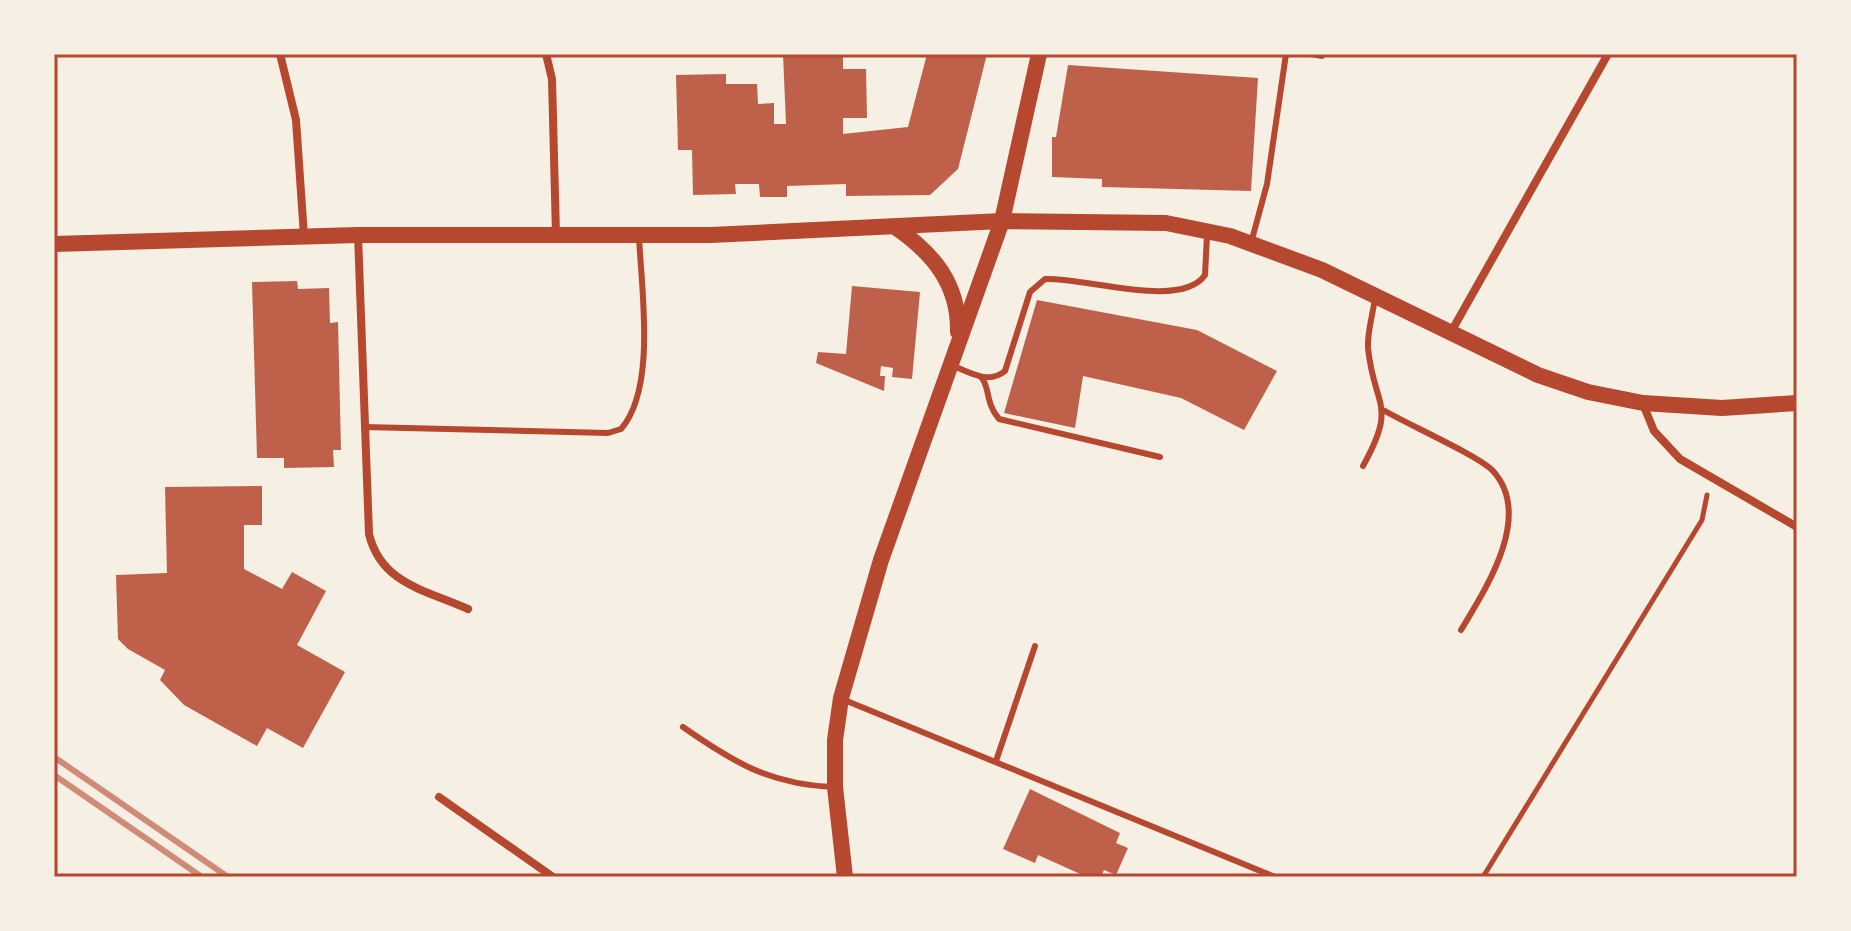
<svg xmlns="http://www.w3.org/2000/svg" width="1851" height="931" font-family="'Fira Sans',sans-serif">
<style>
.building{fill:#bf614a}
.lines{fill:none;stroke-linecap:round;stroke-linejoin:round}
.path{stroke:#b5482f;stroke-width:5}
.service{stroke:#b5482f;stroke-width:6}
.minor{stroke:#b5482f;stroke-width:8}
.secondary{stroke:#b5482f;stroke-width:16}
.rail{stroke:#cf8b77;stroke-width:6}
.neatline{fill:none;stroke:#b5482f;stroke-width:3}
</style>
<rect width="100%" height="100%" fill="#f6efe4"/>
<!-- building -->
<g class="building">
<polygon points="783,54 843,54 843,69 866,69 867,118 843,118 843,134 908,127 927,54 987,54 958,169 930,195 846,196 846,184 787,186 787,197 760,197 759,184 735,184 736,194 693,195 692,150 678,150 676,75 726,74 726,84 757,84 758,104 774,103 774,124 786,124"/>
<polygon points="1068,65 1258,78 1251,191 1102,187 1102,179 1052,177 1052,137 1056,137"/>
<polygon points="297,281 298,289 329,288 330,323 338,322 341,450 333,450 334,467 284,468 284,458 257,458 252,282"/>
<polygon points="852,286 920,292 912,379 892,377 893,368 881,366 880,376 885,376 884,391 816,363 818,352 846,354"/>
<polygon points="1037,300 1197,330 1277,371 1244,430 1181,398 1083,376 1075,428 1004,413"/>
<polygon points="262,486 262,525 244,525 244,569 282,589 292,572 326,591 297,645 345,672 303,748 267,728 257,746 184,705 160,680 165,670 128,649 118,639 116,575 167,573 165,487"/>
<polygon points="1030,789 1120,833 1116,843 1128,848 1116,875 1104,870 1101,877 1087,877 1038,855 1035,863 1003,849"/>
</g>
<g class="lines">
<!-- path -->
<polyline class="path" points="1483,877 1702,520 1707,495"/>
<!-- service -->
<g class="service">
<polyline points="1312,54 1322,56"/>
<polyline points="1251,243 1267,184 1286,54"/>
<path d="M951 365C969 372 988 385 1005 371L1030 292 1045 279C1084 277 1181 310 1205 275L1207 235"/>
<path d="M981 377C990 386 985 403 999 419L1160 457"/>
<path d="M1385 411C1407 424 1479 456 1493 471 1534 516 1485 590 1461 630"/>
<path d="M364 427 608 433 621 429C657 388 641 287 639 236"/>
<path d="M1363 466C1398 403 1374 408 1368 348 1367 332 1373 314 1375 298"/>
<polyline points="842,699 1275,877"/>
<path d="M683 727C733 762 769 784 832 787"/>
<polyline points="996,761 1035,646"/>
</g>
<!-- minor -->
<g class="minor">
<polyline points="280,54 296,120 304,236"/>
<polyline points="546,54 552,79 556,235"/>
<path d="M358 235 369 534C381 584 426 590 468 609"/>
<polyline points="1451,332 1608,54"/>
<polyline points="1643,404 1654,431 1680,459 1797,527"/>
<polyline points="439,797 553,877"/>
</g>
<!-- secondary -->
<g class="secondary">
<path d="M895 227C933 253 959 284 958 332"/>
<polyline points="54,244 358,235 711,235 1002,221 1166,223 1230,236 1322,270 1538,375 1588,392 1643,403 1722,408 1797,403"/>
<polyline points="845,877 835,787 835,740 841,698 881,560 1002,221 1039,54"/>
</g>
<!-- rail -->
<g class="rail">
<polyline points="54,757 228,877"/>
<polyline points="54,775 202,877"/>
</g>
</g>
<!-- border -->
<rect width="1851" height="931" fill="none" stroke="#f6efe4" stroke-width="112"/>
<rect x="56" y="56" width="1739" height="819" class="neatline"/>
</svg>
